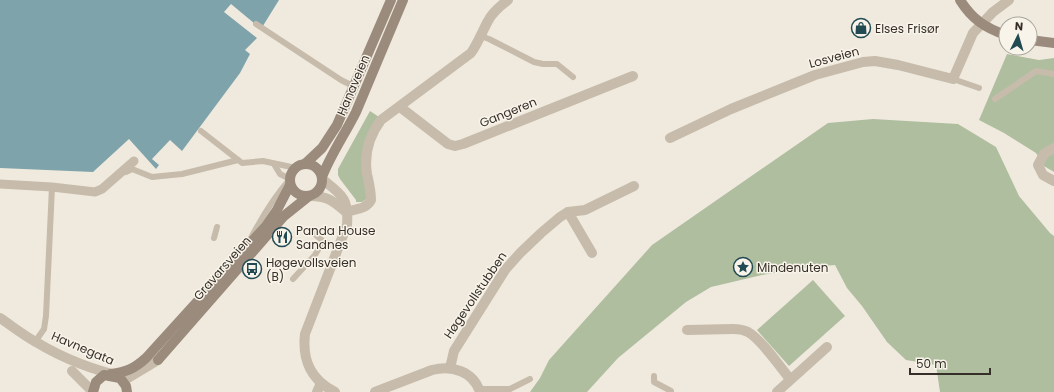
<svg xmlns="http://www.w3.org/2000/svg" width="1054" height="392" font-family="Poppins,sans-serif">
<style>
.green{fill:#afbe9f}
.water{fill:#7fa3ab}
.lines{fill:none;stroke-linecap:round;stroke-linejoin:round}
.service{stroke:#c7bcab;stroke-width:6}
.pedestrian{stroke:#c7bcab;stroke-width:9}
.minor{stroke:#c7bcab;stroke-width:10}
.tertiary{stroke:#c7bcab;stroke-width:10}
.secondary{stroke:#9b8b7c;stroke-width:10}
.labels{text-anchor:middle;dominant-baseline:central;stroke-width:3;stroke-linejoin:round;paint-order:stroke}
.poi-label{font-size:12px;fill:#362f29;stroke:#f8f4ea;text-anchor:start}
.street-label{font-size:12px;fill:#362f29;stroke:#f8f4ea}
</style>
<rect width="100%" height="100%" fill="#f0eade"/>
<!-- green -->
<g class="green">
<polygon points="1007,54 1039,60 1054,58 1054,172 1044,166 1036,153 1004,133 979,120"/>
<polygon points="370,111 379,117 372,127 366,199 362,202 356,202 356,200 340,179 338,175 338,169"/>
<polygon points="873,119 958,124 996,147 1019,196 1050,233 1054,236 1054,392 940,392 936,365 906,360 887,342 862,306 847,288 835,265 804,268 762,275 711,287 686,302 618,358 587,392 530,392 540,378 549,360 652,245 828,123"/>
<polygon points="813,280 845,316 789,366 757,330"/>
</g>
<!-- water -->
<polygon class="water" points="0,0 279,0 261,29 231,4 224,12 257,38 245,50 250,54 240,73 182,151 170,140 152,159 159,165 156,169 129,139 93,172 0,168"/>
<g class="lines">
<!-- service -->
<g class="service">
<polyline points="256,24 341,80 355,87"/>
<polyline points="481,36 489,39 534,62 543,64 557,64 573,77"/>
<polyline points="953,79 979,88"/>
<polyline points="995,99 1036,71 1054,74"/>
<polyline points="201,131 242,163 263,161 296,168"/>
<polyline points="126,172 132,169 152,177 182,174 238,160"/>
<polyline points="311,231 323,241"/>
<polyline points="214,238 217,227"/>
<path d="M251 238C262 217 274 197 290 179L280 174 274 164"/>
<polyline points="293,279 315,255 323,241 339,248"/>
<polyline points="35,342 44,329 46,316 52,187 54,187"/>
<polyline points="654,376 654,382 671,391 671,392"/>
<polyline points="479,389 510,389 530,379"/>
</g>
<!-- pedestrian -->
<polyline class="pedestrian" points="0,184 52,187 95,192 102,189 134,161"/>
<!-- minor -->
<g class="minor">
<polyline points="400,107 448,144 455,146 463,144 633,76"/>
<polyline points="670,138 731,109 815,75 863,62 875,61 898,65 953,79 973,33 993,12 1009,0"/>
<polyline points="1054,148 1044,154 1038,165 1043,175 1054,181"/>
<path d="M346 212C355 209 367 209 371 200 371 191 369 183 367 174 364 155 369 136 381 120L471 53C478 43 482 32 488 21 492 13 500 6 508 0"/>
<polyline points="568,212 592,253"/>
<path d="M0 318C12 326 23 335 36 342 64 359 96 371 128 378L158 360"/>
<path d="M687 330 733 329C739 329 744 330 748 332 762 340 780 367 790 379"/>
<polyline points="450,368 454,351 505,270 521,252 541,233 560,217 568,212 585,210 634,186"/>
<polyline points="72,371 93,392"/>
<polyline points="317,392 321,383"/>
<polyline points="777,392 827,347"/>
</g>
<!-- tertiary -->
<g class="tertiary">
<path d="M322 179C342 195 349 198 347 225L305 334C302 361 311 380 335 392"/>
<path d="M310 196C328 196 333 201 346 212"/>
<path d="M375 392 432 370C452 365 473 371 480 392"/>
</g>
<!-- secondary -->
<g class="secondary">
<path d="M960 0C972 19 985 28 1006 35"/>
<polyline points="1030,40 1054,43"/>
<circle cx="306" cy="180" r="16"/>
<polyline points="305,164 322,148 337,125 391,0"/>
<path d="M322 177C331 154 345 134 356 112L403 0"/>
<polyline points="158,360 284,216 309,196"/>
<path d="M111 374C126 372 134 369 146 358L266 226 277 210 290 185"/>
<polyline points="93,392 96,382 104,375 120,378 126,386 127,392"/>
</g>
</g>
<!-- icons -->
<defs>
<symbol id="shop-ring" viewBox="-11 -11 22 22"><circle r="9.5" fill="#f8f4ea" stroke="#224a53" stroke-width="1.5"/><path d="M-5-2.5h2.3a2.7 3.5 0 0 1 5.4 0H5L5.5 6h-11ZM-1.5-2.5h3a1.5 2.3 0 0 0-3 0Z" fill="#224a53"/></symbol>
<symbol id="restaurant-ring" viewBox="-11 -11 22 22"><circle r="9.5" fill="#f8f4ea" stroke="#224a53" stroke-width="1.5"/><path d="M-5-6h1v4h1v-4h1v4h1v-4h1v5L-1.5 .5V6h-2V.5L-5-1ZM5-6V6H3V1.5H1.5Q1.5-4 5-6Z" fill="#224a53"/></symbol>
<symbol id="sight-ring" viewBox="-11 -11 22 22"><circle r="9.5" fill="#f8f4ea" stroke="#224a53" stroke-width="1.5"/><path d="M0-6L1.8-2.2L6-1.7L2.9 1.2L3.7 5.4L0 3.3L-3.7 5.4L-2.9 1.2L-6-1.7L-1.8-2.2Z" fill="#224a53"/></symbol>
<symbol id="bus-ring" viewBox="-11 -11 22 22"><circle r="9.5" fill="#f8f4ea" stroke="#224a53" stroke-width="1.5"/><path d="M-5-6H5V4H4V6H2V4H-2V6H-4V4H-5ZM-3.5-4V0h7V-4ZM-3.5 1.2v1.5H-2V1.2ZM2 1.2v1.5H3.5V1.2Z" fill="#224a53"/></symbol>
</defs>
<g fill-rule="evenodd">
<use href="#shop-ring" x="850" y="17" width="22" height="22"/>
<use href="#restaurant-ring" x="271" y="226" width="22" height="22"/>
<use href="#sight-ring" x="732" y="256" width="22" height="22"/>
<use href="#bus-ring" x="241" y="258" width="22" height="22"/>
</g>
<g class="labels">
<!-- poi labels -->
<g class="poi-label">
<text x="875" y="28">Elses Frisør</text>
<text x="296" y="230">Panda House<tspan x="296" dy="14">Sandnes</tspan></text>
<text x="266" y="262">Høgevollsveien<tspan x="266" dy="14">(B)</tspan></text>
<text x="757" y="267">Mindenuten</text>
</g>
<!-- street labels -->
<g class="street-label">
<text transform="translate(834 57) rotate(-15)">Losveien</text>
<text transform="translate(353 85) rotate(-67)">Hanaveien</text>
<text transform="translate(508 112) rotate(-22)">Gangeren</text>
<text transform="translate(222 268) rotate(-49)">Gravarsveien</text>
<text transform="translate(475 295) rotate(-56)">Høgevollstubben</text>
<text transform="translate(83 348) rotate(23)">Havnegata</text>
</g>
</g>
<!-- north arrow -->
<g transform="translate(1018 36) rotate(5)"><circle r="19" fill="#f8f4ea" stroke="#aaa59d"/>
<path d="M0-3L7 15L0 10L-7 15Z" fill="#224a53"/>
<text y="-6" font-size="11" font-weight="bold" text-anchor="middle" fill="#362f29">N</text>
</g>
<!-- scale -->
<path d="M910 368v6h80v-6" fill="none" stroke="#362f29" stroke-width="2"/>
<text x="916" y="368" font-size="12" fill="#362f29" stroke="#f8f4ea" stroke-width="3" paint-order="stroke">50 m</text>
</svg>
